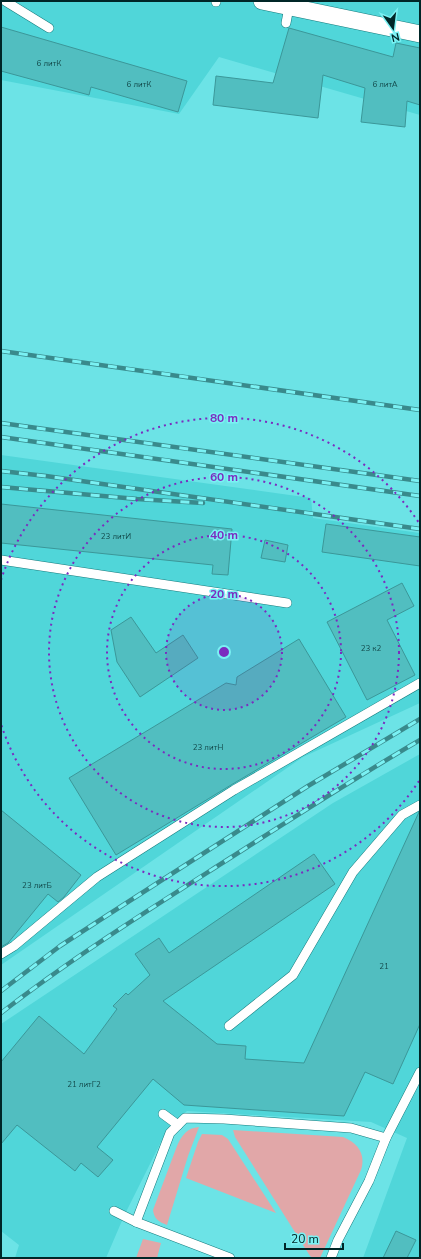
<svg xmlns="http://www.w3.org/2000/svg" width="421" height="1259" font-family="'Nunito Sans',sans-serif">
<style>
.built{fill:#50d6d9}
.green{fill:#e1a7a8}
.building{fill:#51bec0;stroke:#3b9799}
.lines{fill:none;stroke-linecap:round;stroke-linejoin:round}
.service-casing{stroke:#157c7e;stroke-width:10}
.minor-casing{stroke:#157c7e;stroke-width:18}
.service{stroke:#fff;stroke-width:9}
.minor{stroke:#fff;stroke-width:17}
.rail-casing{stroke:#398a8c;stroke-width:4.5}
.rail{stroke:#7af1f3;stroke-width:3;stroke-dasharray:9;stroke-linecap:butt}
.ring{fill:none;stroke:#7b2cbf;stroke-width:2;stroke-dasharray:2 4}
.labels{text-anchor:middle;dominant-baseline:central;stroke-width:3;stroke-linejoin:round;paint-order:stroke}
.number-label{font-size:8px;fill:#144c4d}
.centre{fill:#7b2cbf;stroke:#7af1f3;stroke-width:2}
.ring-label{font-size:12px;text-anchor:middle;font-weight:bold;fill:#7b2cbf;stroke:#7af1f3;stroke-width:3;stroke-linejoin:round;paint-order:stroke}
</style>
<rect width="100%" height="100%" fill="#6ce3e6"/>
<!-- built -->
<g class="built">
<polygon points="1,1 420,1 420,115 219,57 179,114 1,80"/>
<polygon points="1,455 311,498 313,518 420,533 420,703 303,757 1,965"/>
<polygon points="420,754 420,1258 363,1258 407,1138 371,1122 187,1111 167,1130 124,1216 106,1258 15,1258 19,1245 1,1231 1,1024 333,803"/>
</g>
<!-- green -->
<g class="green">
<path d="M199 1127 188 1156 167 1225C159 1222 154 1219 153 1210L177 1146C182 1135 187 1128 199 1127Z"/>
<path d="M233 1130 343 1137C358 1143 366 1154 361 1170L320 1258H313L310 1256 235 1137Z"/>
<polygon points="202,1134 222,1135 228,1139 276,1213 186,1178 198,1142"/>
<polygon points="143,1239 161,1243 157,1258 136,1258"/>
</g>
<!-- building -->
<g class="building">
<polygon points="1,27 187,81 178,112 91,87 89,95 1,71"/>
<polygon points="289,28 393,57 396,43 420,48 420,105 407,101 405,127 361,122 365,88 323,75 318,118 213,105 216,76 273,83"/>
<polygon points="1,504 232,529 228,575 212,574 213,565 1,543"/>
<polygon points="326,524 420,537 420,566 322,552"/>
<polygon points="265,540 288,545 285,562 261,558"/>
<polygon points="402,583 414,606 387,620 415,675 367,700 327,622"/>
<polygon points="131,617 156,653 183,635 198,658 140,697 117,662 111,630"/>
<polygon points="299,639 346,717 231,785 116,855 69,778 226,683 236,685 237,677"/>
<polygon points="1,810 81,875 64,897 58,902 48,894 8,943 1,947"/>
<polygon points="419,812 420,812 420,1024 393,1084 365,1072 344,1116 184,1105 153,1079 97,1147 113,1160 98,1177 81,1163 75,1171 17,1125 1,1144 1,1062 39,1016 84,1054 117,1009 113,1006 126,993 128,995 150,975 135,954 159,938 169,953 314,854 335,884 163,1001 217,1044 246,1046 245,1059 304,1063"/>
<polygon points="396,1231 416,1240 407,1258 383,1258"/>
</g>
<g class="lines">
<defs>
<g id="service">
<polyline points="5,1 49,28"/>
<polyline points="216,2 216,1"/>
<polyline points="286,23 289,7"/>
<polyline points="1,560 287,603"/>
<polyline points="1,954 14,946 97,877 234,790 420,683"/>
<polyline points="229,1026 293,975 353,872 402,815 420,805"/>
<polyline points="163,1114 178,1125"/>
<polyline points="114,1211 136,1222 230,1258"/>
<polyline points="136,1222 170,1133 185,1118 224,1119 351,1128 386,1138"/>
<polyline points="331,1258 338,1240 369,1181 386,1138 420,1072"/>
</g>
<polyline id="minor" points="262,1 420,34"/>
</defs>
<!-- service casing -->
<use href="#service" class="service-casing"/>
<!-- minor casing -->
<use href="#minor" class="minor-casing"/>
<!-- service -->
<use href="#service" class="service"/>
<!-- minor -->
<use href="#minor" class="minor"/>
<defs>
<g id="rail">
<polyline points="1,351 420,410"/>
<polyline points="1,423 420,481"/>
<polyline points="1,437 420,496"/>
<polyline points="1,471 46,476 420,529"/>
<polyline points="1,487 137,499 203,503"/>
<polyline points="1,991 60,946 103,918 308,786 420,719"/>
<path d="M1 1013C73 957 150 909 227 860 291 819 355 778 420 740"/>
</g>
</defs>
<!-- rail casing -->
<use href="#rail" class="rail-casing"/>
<!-- rail -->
<use href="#rail" class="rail"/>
</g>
<!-- distance rings -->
<circle cx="224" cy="652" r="58" fill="#7b2cbf" fill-opacity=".12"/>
<g class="ring">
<circle cx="224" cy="652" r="58"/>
<circle cx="224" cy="652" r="117"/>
<circle cx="224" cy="652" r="175"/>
<path d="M419 781A234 234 0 0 1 1 724M1 580A234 234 0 0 1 419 523"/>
</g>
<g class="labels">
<!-- number labels -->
<g class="number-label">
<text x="49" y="63">6 литК</text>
<text x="139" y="84">6 литК</text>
<text x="385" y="84">6 литА</text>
<text x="116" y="536">23 литИ</text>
<text x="371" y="648">23 к2</text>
<text x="208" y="747">23 литН</text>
<text x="37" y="885">23 литБ</text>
<text x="384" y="966">21</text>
<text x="84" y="1084">21 литГ2</text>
</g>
</g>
<circle cx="224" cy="652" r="6" class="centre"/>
<g class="ring-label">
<text x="224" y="422">80 m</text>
<text x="224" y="481">60 m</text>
<text x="224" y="539">40 m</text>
<text x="224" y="598">20 m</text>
</g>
<!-- border -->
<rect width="421" height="1259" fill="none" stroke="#002627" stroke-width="4"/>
<!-- north arrow -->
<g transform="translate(393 28) rotate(166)" stroke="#7af1f3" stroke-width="3" paint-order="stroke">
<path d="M0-3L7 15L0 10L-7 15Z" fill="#002627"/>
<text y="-6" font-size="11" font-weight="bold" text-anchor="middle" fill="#002627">N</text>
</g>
<!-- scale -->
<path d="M285 1243v6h58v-6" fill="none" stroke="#002627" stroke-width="2"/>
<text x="291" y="1243" font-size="12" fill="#002627" stroke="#7af1f3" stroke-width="3" paint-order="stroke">20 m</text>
</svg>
